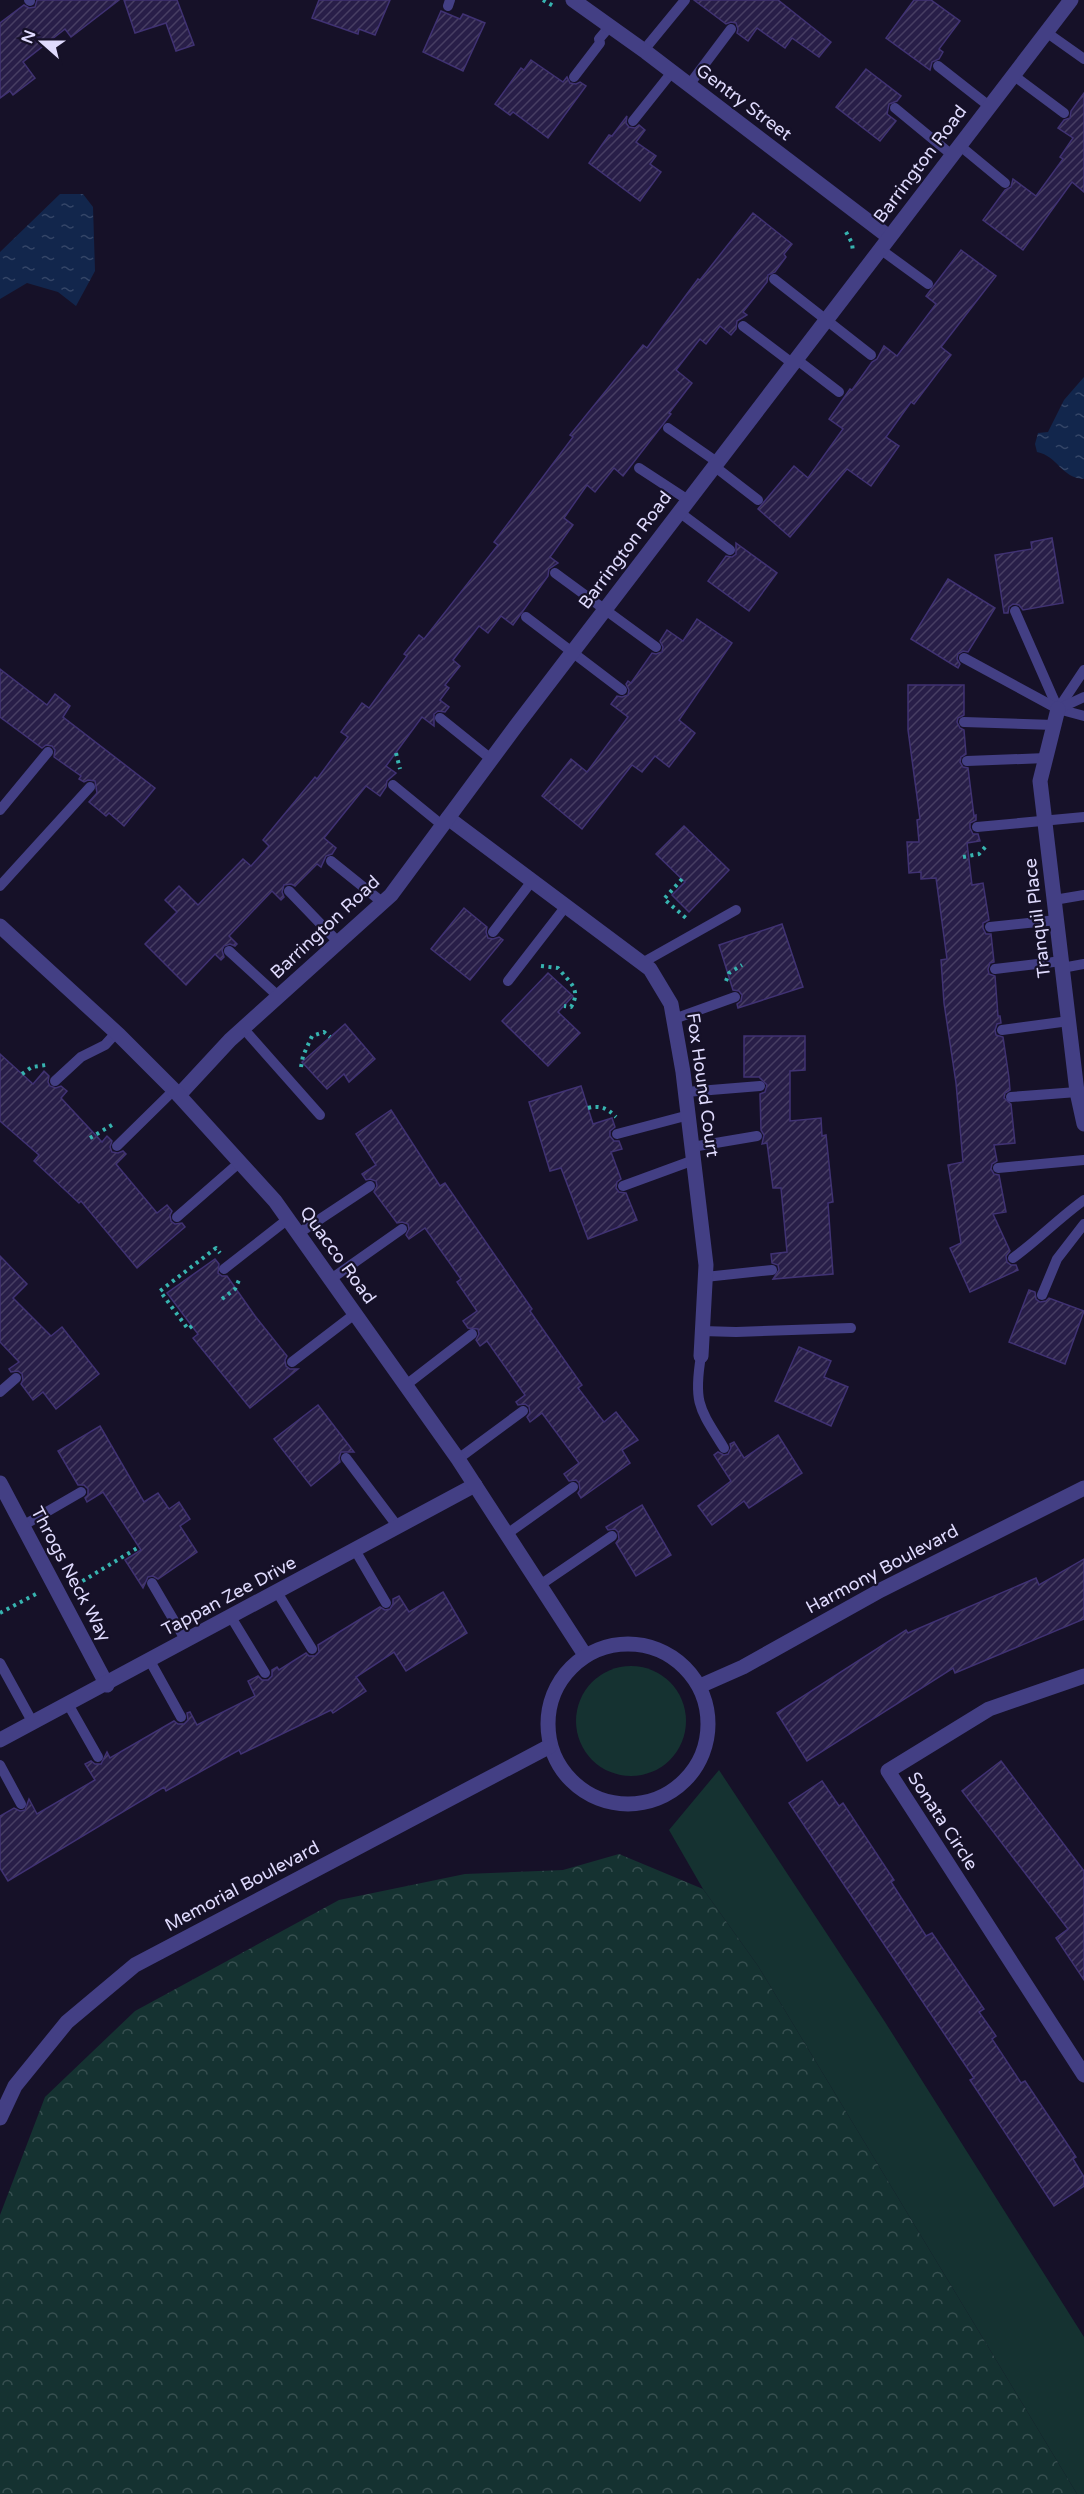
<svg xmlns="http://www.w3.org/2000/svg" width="1084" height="2494" font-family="'Varela Round',sans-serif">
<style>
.grass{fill:#153231}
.forest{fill:url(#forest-crowns)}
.water{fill:url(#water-ripples)}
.building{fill:url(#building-hatch);stroke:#403273;stroke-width:1.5}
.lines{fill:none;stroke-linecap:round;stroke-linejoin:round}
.path{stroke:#37b4b0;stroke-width:4;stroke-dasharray:3 4.5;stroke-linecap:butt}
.service{stroke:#433f84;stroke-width:10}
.minor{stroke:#433f84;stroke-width:15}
.tertiary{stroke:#433f84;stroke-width:15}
.labels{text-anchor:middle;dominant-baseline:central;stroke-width:4.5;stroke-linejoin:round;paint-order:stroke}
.street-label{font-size:18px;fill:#dfdafd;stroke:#161128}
</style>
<defs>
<pattern id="forest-crowns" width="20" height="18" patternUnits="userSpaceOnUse" patternTransform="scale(1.5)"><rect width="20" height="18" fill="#153231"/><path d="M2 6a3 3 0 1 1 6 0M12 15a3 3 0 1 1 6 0" fill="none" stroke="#374f50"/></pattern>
<pattern id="water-ripples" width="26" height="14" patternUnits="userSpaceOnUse" patternTransform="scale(1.5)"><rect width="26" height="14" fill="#12264c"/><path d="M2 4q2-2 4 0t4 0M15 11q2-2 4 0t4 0" fill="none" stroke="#344567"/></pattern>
<pattern id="building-hatch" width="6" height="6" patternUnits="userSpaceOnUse" patternTransform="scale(1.5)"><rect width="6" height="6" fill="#281e48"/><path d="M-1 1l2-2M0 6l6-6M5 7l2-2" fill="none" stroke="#473e63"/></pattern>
</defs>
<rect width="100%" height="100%" fill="#161128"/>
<!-- grass -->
<g class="grass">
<circle cx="631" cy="1721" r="55"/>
<polygon points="719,1770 885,2022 1084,2337 1084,2494 1077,2494 758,1966 703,1889 669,1830"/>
</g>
<!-- forest -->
<polygon class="forest" points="619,1854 703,1889 758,1966 1077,2494 0,2494 0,2215 45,2097 135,2011 339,1900 465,1874 563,1870"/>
<!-- water -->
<g class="water">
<polygon points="60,194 83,194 93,207 95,271 76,306 58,292 27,283 0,299 0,252"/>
<path d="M1084 377V479C1061 478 1058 456 1037 452L1035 444 1038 433 1048 432 1064 400Z"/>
</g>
<!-- building -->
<g class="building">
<polygon points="37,0 119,0 71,37 65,29 23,62 35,78 13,95 10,91 0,98 0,23 24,5 29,8 35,7"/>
<polygon points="124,0 177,0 194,45 176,51 166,23 135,33"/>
<polygon points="319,0 390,0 375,35 359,29 358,34 312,18"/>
<polygon points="694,0 778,0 831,42 819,57 792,38 785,48 757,28 748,41 737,33 738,29 736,23 731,22 726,24"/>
<polygon points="914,0 931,0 960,21 939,49 943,52 939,59 932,62 930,70 886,38"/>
<polygon points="441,11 460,19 463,14 485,23 463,71 423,52"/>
<polygon points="531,60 563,82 567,77 570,83 576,84 580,82 586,86 548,138 513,112 510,115 495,104 521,68 524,70"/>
<polygon points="866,69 901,96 897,101 889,104 887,114 896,121 880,141 836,107"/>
<polygon points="1084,93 1084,192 1072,182 1023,250 983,220 1005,190 1011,187 1013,179 1036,196 1063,159 1060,157 1073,138 1058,128 1064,120 1070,118 1071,111"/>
<polygon points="627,116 626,123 629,127 635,128 639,125 645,130 636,142 656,156 650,164 661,172 640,201 589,163 609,135 612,136"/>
<polygon points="753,213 792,244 784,254 786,257 775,272 768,275 767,282 743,312 747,315 737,321 736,329 731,335 720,326 706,344 700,339 676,370 692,383 669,413 671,414 623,476 614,468 595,492 587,485 564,518 573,525 550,557 558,563 549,569 548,576 513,625 501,616 488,633 479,626 453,660 460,666 445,685 449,688 440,700 449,707 445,712 438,711 434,714 434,726 422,717 386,766 396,773 387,781 386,787 380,796 366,786 324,838 336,848 332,854 326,856 321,867 317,864 295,886 291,884 284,885 282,892 284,897 281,900 272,891 229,936 237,944 235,946 230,944 224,946 222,950 224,957 221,960 215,954 186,985 145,944 177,912 165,900 179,886 198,905 243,859 251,866 269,846 263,840 315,777 317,779 348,737 341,732 362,703 369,708 407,656 404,654 419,635 424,639 498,545 494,542 573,437 570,435 643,345 647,348 698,279 700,280"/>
<polygon points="961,250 996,276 941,347 951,355 914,404 911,402 886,437 899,446 871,486 847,469 790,537 758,509 794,466 808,478 843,429 829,419 850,389 852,390 872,362 877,359 884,346 897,356 936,304 926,296"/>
<polygon points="1052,538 1063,603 1023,610 1019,605 1013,604 1009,607 1008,613 1004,613 995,555 1032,549 1031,542"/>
<polygon points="736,543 777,573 749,611 708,581 726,556 732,557 736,554"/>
<polygon points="948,579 995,608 968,652 963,651 958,654 957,659 960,664 958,668 911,639"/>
<polygon points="697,619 732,643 679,720 695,733 669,767 655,756 642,772 632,765 582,829 542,796 571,759 587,772 628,717 611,704 617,696 622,697 628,695 629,690 626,684 628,681 631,683 652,653 656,654 662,652 663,647 660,641 667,630 683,641"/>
<polygon points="0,669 47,705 55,694 70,706 63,717 155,788 124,826 109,813 106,816 89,802 97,793 95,781 88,780 84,782 79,779 81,776 54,757 55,750 52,746 46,745 42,748 0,717"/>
<polygon points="908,685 964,685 964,715 958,718 957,722 960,728 964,730 966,754 961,757 960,762 963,767 968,768 974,816 976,815 976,820 970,823 970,828 973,834 978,834 980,841 967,843 972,885 983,883 989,920 983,923 983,928 986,934 991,934 994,962 990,963 988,969 989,974 995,976 998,1016 1000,1016 1001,1023 997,1024 995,1030 996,1035 1003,1037 1009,1078 1010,1090 1005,1093 1004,1098 1011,1104 1015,1143 994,1145 997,1161 992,1164 991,1169 994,1174 999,1175 1006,1212 993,1214 1010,1251 1006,1256 1007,1262 1011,1265 1016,1265 1018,1270 970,1292 950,1248 961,1243 948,1165 963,1162 956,1083 944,1003 941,960 947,959 936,878 921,879 921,872 909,873 907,842 919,842 917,820 920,819 908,730"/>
<polygon points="684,826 729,870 689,912 672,895 685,882 656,854"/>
<polygon points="464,908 487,927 486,932 488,938 493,939 499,937 503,940 470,980 431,949"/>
<polygon points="782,924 803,987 738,1008 737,1004 741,1001 742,995 739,991 733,990 719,945"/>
<polygon points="548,973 573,996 558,1012 580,1033 548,1066 502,1021"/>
<polygon points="345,1024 375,1059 349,1082 344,1074 327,1089 302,1062"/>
<polygon points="744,1036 805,1036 805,1070 790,1071 790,1121 821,1118 822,1136 826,1135 833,1202 828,1203 833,1274 773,1279 779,1270 778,1265 772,1263 771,1254 787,1252 781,1188 773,1188 767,1143 762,1144 764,1135 761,1130 760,1094 765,1092 767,1085 759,1077 744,1077"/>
<polygon points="0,1054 33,1084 44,1071 49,1076 48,1082 50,1086 56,1088 61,1086 67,1091 61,1098 102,1142 107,1136 112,1141 110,1147 112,1152 118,1153 123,1151 126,1154 116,1164 157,1213 167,1205 172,1211 170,1215 171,1221 175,1224 182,1223 185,1227 137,1268 81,1201 79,1203 34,1161 39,1155 0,1121"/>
<polygon points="581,1086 593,1124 612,1118 615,1127 610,1131 610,1136 614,1141 619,1141 622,1149 611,1152 621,1179 617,1182 616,1188 619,1192 626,1193 637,1220 588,1239 561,1168 550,1171 529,1102"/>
<polygon points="391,1110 440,1186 445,1183 532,1309 530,1311 582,1385 578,1388 604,1422 616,1412 638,1440 622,1450 630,1463 581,1498 578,1493 580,1490 579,1483 576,1480 569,1481 564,1474 579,1463 542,1413 530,1422 527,1417 530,1413 529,1407 525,1404 518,1405 516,1402 525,1395 487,1341 480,1346 476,1340 479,1334 478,1329 468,1328 463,1321 477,1311 457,1282 461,1279 425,1228 409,1239 406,1235 409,1229 408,1224 402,1222 397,1223 374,1192 377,1186 376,1181 370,1179 366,1180 362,1174 376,1165 356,1134"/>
<polygon points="0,1256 27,1284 13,1298 51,1336 62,1327 99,1374 56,1409 43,1392 33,1400 21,1384 23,1380 22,1374 18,1371 11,1372 9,1369 19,1362 0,1342"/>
<polygon points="215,1259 219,1264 218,1273 222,1276 227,1276 255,1316 287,1356 285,1360 286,1366 290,1369 298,1369 250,1408 193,1338 198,1334 167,1293"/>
<polygon points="1029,1290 1035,1292 1036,1299 1040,1302 1046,1301 1049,1298 1084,1311 1065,1364 1009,1342"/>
<polygon points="799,1347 831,1361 824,1377 848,1387 831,1426 775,1401"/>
<polygon points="318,1405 354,1452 341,1452 339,1458 340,1462 311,1486 274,1439"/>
<polygon points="100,1426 144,1502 158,1493 169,1509 179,1502 190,1519 180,1526 197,1552 158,1579 153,1576 148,1577 143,1588 125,1560 141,1550 103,1492 87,1502 85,1498 88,1495 88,1489 84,1485 78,1485 58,1451"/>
<polygon points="778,1435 802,1473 749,1508 744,1501 712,1525 698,1506 731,1481 714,1455 718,1452 724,1455 728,1454 731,1448 730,1444 734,1442 744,1458"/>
<polygon points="642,1505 671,1555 636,1576 616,1543 619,1539 618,1532 615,1529 608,1530 606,1527"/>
<polygon points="1084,1559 1084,1619 955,1673 953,1668 807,1761 777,1713 906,1630 908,1633 1036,1578 1039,1585"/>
<polygon points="443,1592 467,1633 406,1671 394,1652 356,1677 366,1691 333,1713 331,1710 241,1754 239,1750 166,1791 164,1787 8,1881 0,1868 0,1816 14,1808 20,1811 25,1810 29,1799 37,1814 95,1780 85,1764 91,1761 95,1764 101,1764 107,1752 110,1758 174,1721 178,1724 184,1724 188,1720 187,1713 190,1712 197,1725 255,1696 248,1681 258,1676 262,1680 268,1680 272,1676 272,1670 277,1667 279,1670 306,1653 309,1656 315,1656 319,1652 318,1645 380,1607 385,1610 390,1609 393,1604 393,1599 399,1596 409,1612"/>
<polygon points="1001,1761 1084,1871 1084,1980 1056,1938 1068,1929 962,1791"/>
<polygon points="822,1781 839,1806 843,1803 894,1880 891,1882 926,1936 932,1933 984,2009 979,2012 996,2036 992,2039 1021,2083 1025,2081 1076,2157 1073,2159 1084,2177 1084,2186 1054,2206 970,2080 974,2078 789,1803"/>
</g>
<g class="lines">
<!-- path -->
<g class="path">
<polyline points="543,0 555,7"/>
<polyline points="846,232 852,243 853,252"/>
<polyline points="396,753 400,769"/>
<polyline points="963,857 979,854 988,844"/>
<polyline points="682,879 664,899 686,918"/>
<path d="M541 966 558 968C569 982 582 989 571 1007L564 1006"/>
<polyline points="726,981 729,973 742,965"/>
<polyline points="301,1067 303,1056 312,1036 324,1032 330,1037"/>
<polyline points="22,1074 32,1067 46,1065"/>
<path d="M588 1108C600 1105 607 1108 616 1117"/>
<polyline points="90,1138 112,1125"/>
<polyline points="222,1299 235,1289 239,1280"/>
<polyline points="192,1326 188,1329 160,1291 216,1248 220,1253"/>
<polyline points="76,1585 139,1547"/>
<polyline points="0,1613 36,1594"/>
</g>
<!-- service -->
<g class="service">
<polyline points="29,0 30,1"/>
<polyline points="448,6 450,0"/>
<polyline points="1046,32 1084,59"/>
<polyline points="644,50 685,0"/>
<polyline points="938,66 989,106"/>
<polyline points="1013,75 1064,113"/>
<polyline points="574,77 600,43 599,39 610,26"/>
<polyline points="689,85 731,29"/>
<polyline points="895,108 952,155"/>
<polyline points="633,121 672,72"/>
<polyline points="959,145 1005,183"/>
<polyline points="880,249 928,284"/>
<polyline points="774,279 871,355"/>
<polyline points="743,326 792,363"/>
<polyline points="796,359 839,392"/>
<polyline points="668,428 717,462"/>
<polyline points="714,466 758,500"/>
<polyline points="639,468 688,500"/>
<polyline points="679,512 730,550"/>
<polyline points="555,573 656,647"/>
<polyline points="1015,611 1058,709"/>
<polyline points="526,617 622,690"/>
<polyline points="964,658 1058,709 1084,716"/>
<polyline points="1058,709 1084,670"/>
<polyline points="1058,709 1084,697"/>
<polyline points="440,718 491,759"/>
<polyline points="964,722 1054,725"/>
<polyline points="967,761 1046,758"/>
<polyline points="393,785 442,825"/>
<polyline points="0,810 48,752"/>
<polyline points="977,827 1084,817"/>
<polyline points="331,861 382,902"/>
<polyline points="0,886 90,787"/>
<polyline points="289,891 338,942"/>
<polyline points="1054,900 1084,895"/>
<polyline points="990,927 1057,920"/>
<polyline points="493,932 532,881"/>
<polyline points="229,951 278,996"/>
<polyline points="642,963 736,910"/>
<polyline points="1062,968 1084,964"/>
<polyline points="995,969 1062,961"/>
<polyline points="508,981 566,906"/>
<polyline points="674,1019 735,997"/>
<polyline points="243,1028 320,1115"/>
<polyline points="1002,1030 1069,1021"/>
<polyline points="55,1081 81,1057 105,1045 116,1033"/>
<polyline points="686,1092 760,1086"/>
<polyline points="1011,1097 1077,1092"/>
<polyline points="617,1134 689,1115"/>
<polyline points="117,1146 174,1090"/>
<polyline points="692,1147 757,1136"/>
<polyline points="998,1168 1084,1160"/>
<polyline points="623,1186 694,1160"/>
<polyline points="177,1217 240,1162"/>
<polyline points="299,1233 370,1186"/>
<path d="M1013 1258C1038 1240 1059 1218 1084 1200"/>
<polyline points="224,1269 288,1219"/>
<polyline points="705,1277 772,1270"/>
<polyline points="331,1279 402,1229"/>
<polyline points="1042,1295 1057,1259 1084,1224"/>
<polyline points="702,1331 736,1332 851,1328"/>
<path d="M701 1356C693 1404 700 1409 724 1448"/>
<polyline points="292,1362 356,1313"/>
<polyline points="406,1385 472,1334"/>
<polyline points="0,1392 16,1378"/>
<polyline points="346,1458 398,1527"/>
<polyline points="458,1459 523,1411"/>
<polyline points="24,1525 81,1492"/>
<polyline points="507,1534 573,1487"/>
<polyline points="355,1550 386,1603"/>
<polyline points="152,1583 186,1641"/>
<polyline points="540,1585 612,1536"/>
<polyline points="277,1592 312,1649"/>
<polyline points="231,1617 265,1673"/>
<polyline points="150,1661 181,1717"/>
<polyline points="0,1663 33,1723"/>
<polyline points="68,1704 98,1757"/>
<polyline points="0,1765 21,1804"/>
</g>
<!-- minor -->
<g class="minor">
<polyline points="573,0 646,52 889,237"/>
<polyline points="1058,709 1040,781 1077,1092 1084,1124"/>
<polyline points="448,818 650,969 671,1004 683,1072 706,1265 701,1356"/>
<polyline points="179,1095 230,1040 391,895 516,726 1071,0"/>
<polyline points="0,1483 107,1685"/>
<polyline points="1084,1676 989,1709 888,1771 1084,2075"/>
<polyline points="700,1686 743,1667 881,1590 1084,1488"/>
<polyline points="0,1740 475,1485"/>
</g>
<!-- tertiary -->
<g class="tertiary">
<polyline points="0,926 119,1035 174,1090 275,1201 458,1459 585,1655"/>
<circle cx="628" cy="1724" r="80"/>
<polyline points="0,2118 15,2086 67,2022 135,1965 550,1746"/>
</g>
</g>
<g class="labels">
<!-- street labels -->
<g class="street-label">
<text transform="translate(744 102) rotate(37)">Gentry Street</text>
<text transform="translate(920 164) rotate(-53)">Barrington Road</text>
<text transform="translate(625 550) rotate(-53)">Barrington Road</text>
<text transform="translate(1037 918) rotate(-97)">Tranquil Place</text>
<text transform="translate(325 927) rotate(-43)">Barrington Road</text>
<text transform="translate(703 1085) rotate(82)">Fox Hound Court</text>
<text transform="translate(338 1255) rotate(54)">Quacco Road</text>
<text transform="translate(882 1569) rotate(-28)">Harmony Boulevard</text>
<text transform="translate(71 1574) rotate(62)">Throgs Neck Way</text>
<text transform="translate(229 1596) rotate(-28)">Tappan Zee Drive</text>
<text transform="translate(943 1821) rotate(57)">Sonata Circle</text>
<text transform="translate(242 1886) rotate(-28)">Memorial Boulevard</text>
</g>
</g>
<!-- north arrow -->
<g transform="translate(42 42) rotate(291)" stroke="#161128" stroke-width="4.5" paint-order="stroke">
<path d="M0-4.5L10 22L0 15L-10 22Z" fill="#dfdafd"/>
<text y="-9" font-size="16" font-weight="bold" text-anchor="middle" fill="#dfdafd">N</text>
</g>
</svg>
